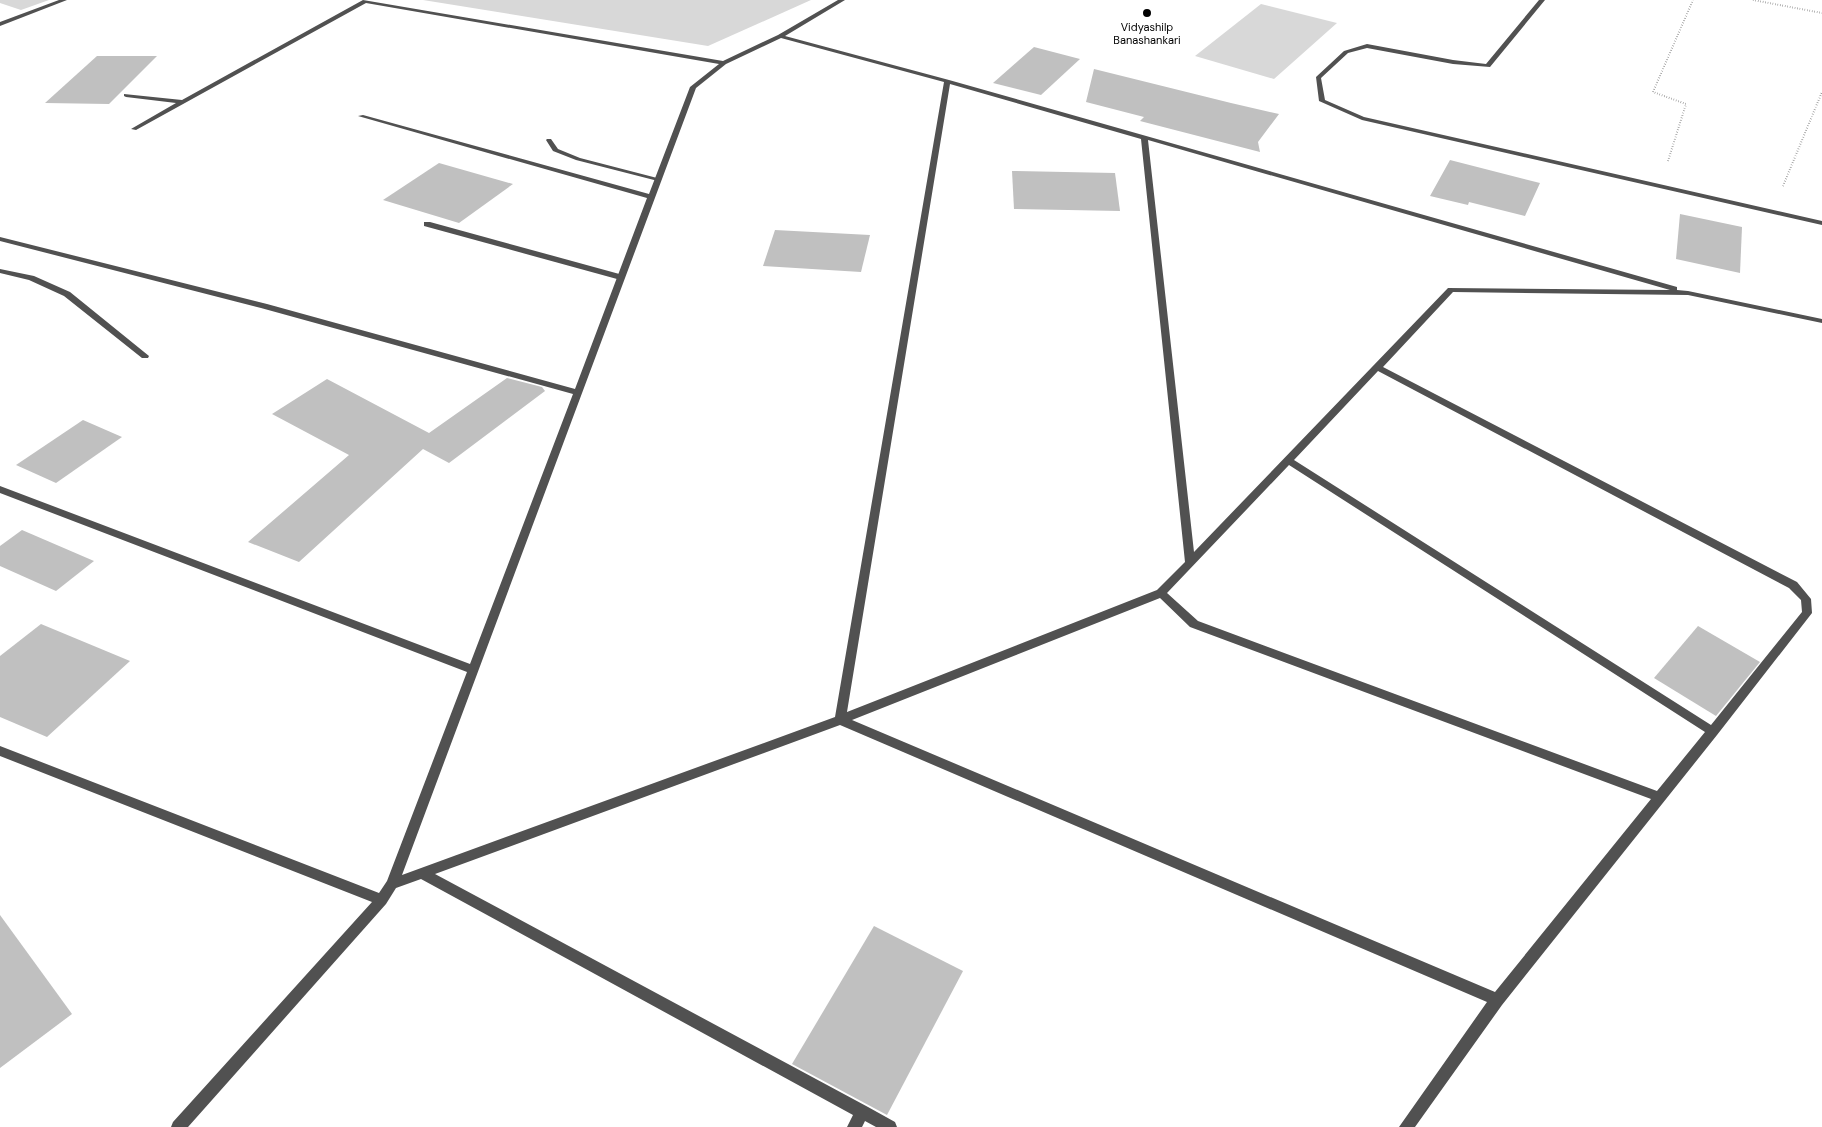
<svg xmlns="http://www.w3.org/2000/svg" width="1822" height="1127" font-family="'DM Sans',sans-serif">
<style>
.green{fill:#d8d8d8}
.building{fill:#c0c0c0}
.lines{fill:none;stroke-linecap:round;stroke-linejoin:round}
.path{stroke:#737373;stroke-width:2;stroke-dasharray:0.5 2;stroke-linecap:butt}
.service{fill:#515151;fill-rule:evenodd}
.minor{fill:#515151;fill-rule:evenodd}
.poi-dot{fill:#000;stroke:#fff;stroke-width:2}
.labels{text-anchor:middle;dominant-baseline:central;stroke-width:4.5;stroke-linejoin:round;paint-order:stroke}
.far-poi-label{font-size:11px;fill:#000;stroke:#fff}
</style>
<rect width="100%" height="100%" fill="#fff"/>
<!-- green -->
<g class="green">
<polygon points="0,0 49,0 21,10 0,3"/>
<polygon points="423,0 811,0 708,46"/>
<polygon points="1261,4 1337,23 1274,79 1195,56"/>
</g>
<!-- building -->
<g class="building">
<polygon points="1034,47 1080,59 1041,95 993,83"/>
<polygon points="97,56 157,56 109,104 45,103"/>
<polygon points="1094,69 1231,103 1279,114 1258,142 1260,152 1140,121 1144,117 1086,102"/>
<polygon points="1450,160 1540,183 1525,216 1469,202 1468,205 1430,196"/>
<polygon points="439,163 513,184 459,223 383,200"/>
<polygon points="1012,171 1115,173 1120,211 1014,209"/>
<polygon points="1680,214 1742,227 1740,273 1676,259"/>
<polygon points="775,230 870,235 861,272 763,266"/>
<polygon points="507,378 542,387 545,391 449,463 423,449 299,562 248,542 349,455 272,414 327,379 429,433"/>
<polygon points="83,420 122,437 56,483 16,465"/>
<polygon points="22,530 94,561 56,591 0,566 0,546"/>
<polygon points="41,624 130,661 47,737 0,717 0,656"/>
<polygon points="1698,626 1760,662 1716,716 1654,678"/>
<polygon points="0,915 72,1014 0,1068"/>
<polygon points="874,926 963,971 887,1115 792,1064"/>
</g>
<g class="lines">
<!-- path -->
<g class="path">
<polyline points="1753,0 1822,13"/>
<polyline points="1668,161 1686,104 1653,92 1693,0"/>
<polyline points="1783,186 1822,92"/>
</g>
<!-- service -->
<g class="service">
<polygon points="547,139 551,139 558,149 580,158 661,179 658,181 576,160 553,151 546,140"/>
<polygon points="424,222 430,222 623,275 624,277 620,279 617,279 424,226"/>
</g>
<!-- minor -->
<g class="minor">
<polygon points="59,0 67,0 0,26 0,22"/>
<path d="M363 0 723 61 778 35 838 0H845L785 36 949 80 1677 287V290L1688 291 1822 319V323L1688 295 1453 292 1383 367 1797 582 1811 599 1812 613 1717 735 1502 1005 1415 1127H1399L1487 1002 840 725 435 874 868 1107 895 1122 897 1127H876L865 1121 862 1127H847L853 1115 421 879 396 888 386 904 188 1127H171L173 1122 372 902 0 756V746L379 893 387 881 467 672 0 493V486L470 664 573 394 261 308 0 241V237L267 304 575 389 647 198 358 116 363 115 649 194 690 87 719 64 366 3 136 130 131 129 176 103 126 97 124 96V94L182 100ZM781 38 944 82 835 717 402 875 696 88 726 64ZM950 84 1141 139 1185 562 1157 590 847 712ZM1148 140 1670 290 1448 288 1194 552ZM1378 371 1789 588 1801 600 1802 612 1711 725 1294 460ZM1289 465 1705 732 1657 791 1198 621 1167 593ZM1160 598 1190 627 1651 799 1495 992 852 720Z"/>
<polygon points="1539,0 1545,0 1490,67 1453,64 1367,48 1348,53 1321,78 1325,100 1364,117 1822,221 1822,225 1362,120 1319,101 1316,77 1344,51 1367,44 1453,60 1486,64"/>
<polygon points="0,269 34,276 70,292 149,356 148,358 142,358 64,296 29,280 0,273"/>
</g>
</g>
<!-- markers -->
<circle class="poi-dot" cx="1147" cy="13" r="5"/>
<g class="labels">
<!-- far-poi labels -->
<g class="far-poi-label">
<text x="1147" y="27">Vidyashilp<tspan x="1147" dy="13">Banashankari</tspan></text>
</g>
</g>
</svg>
